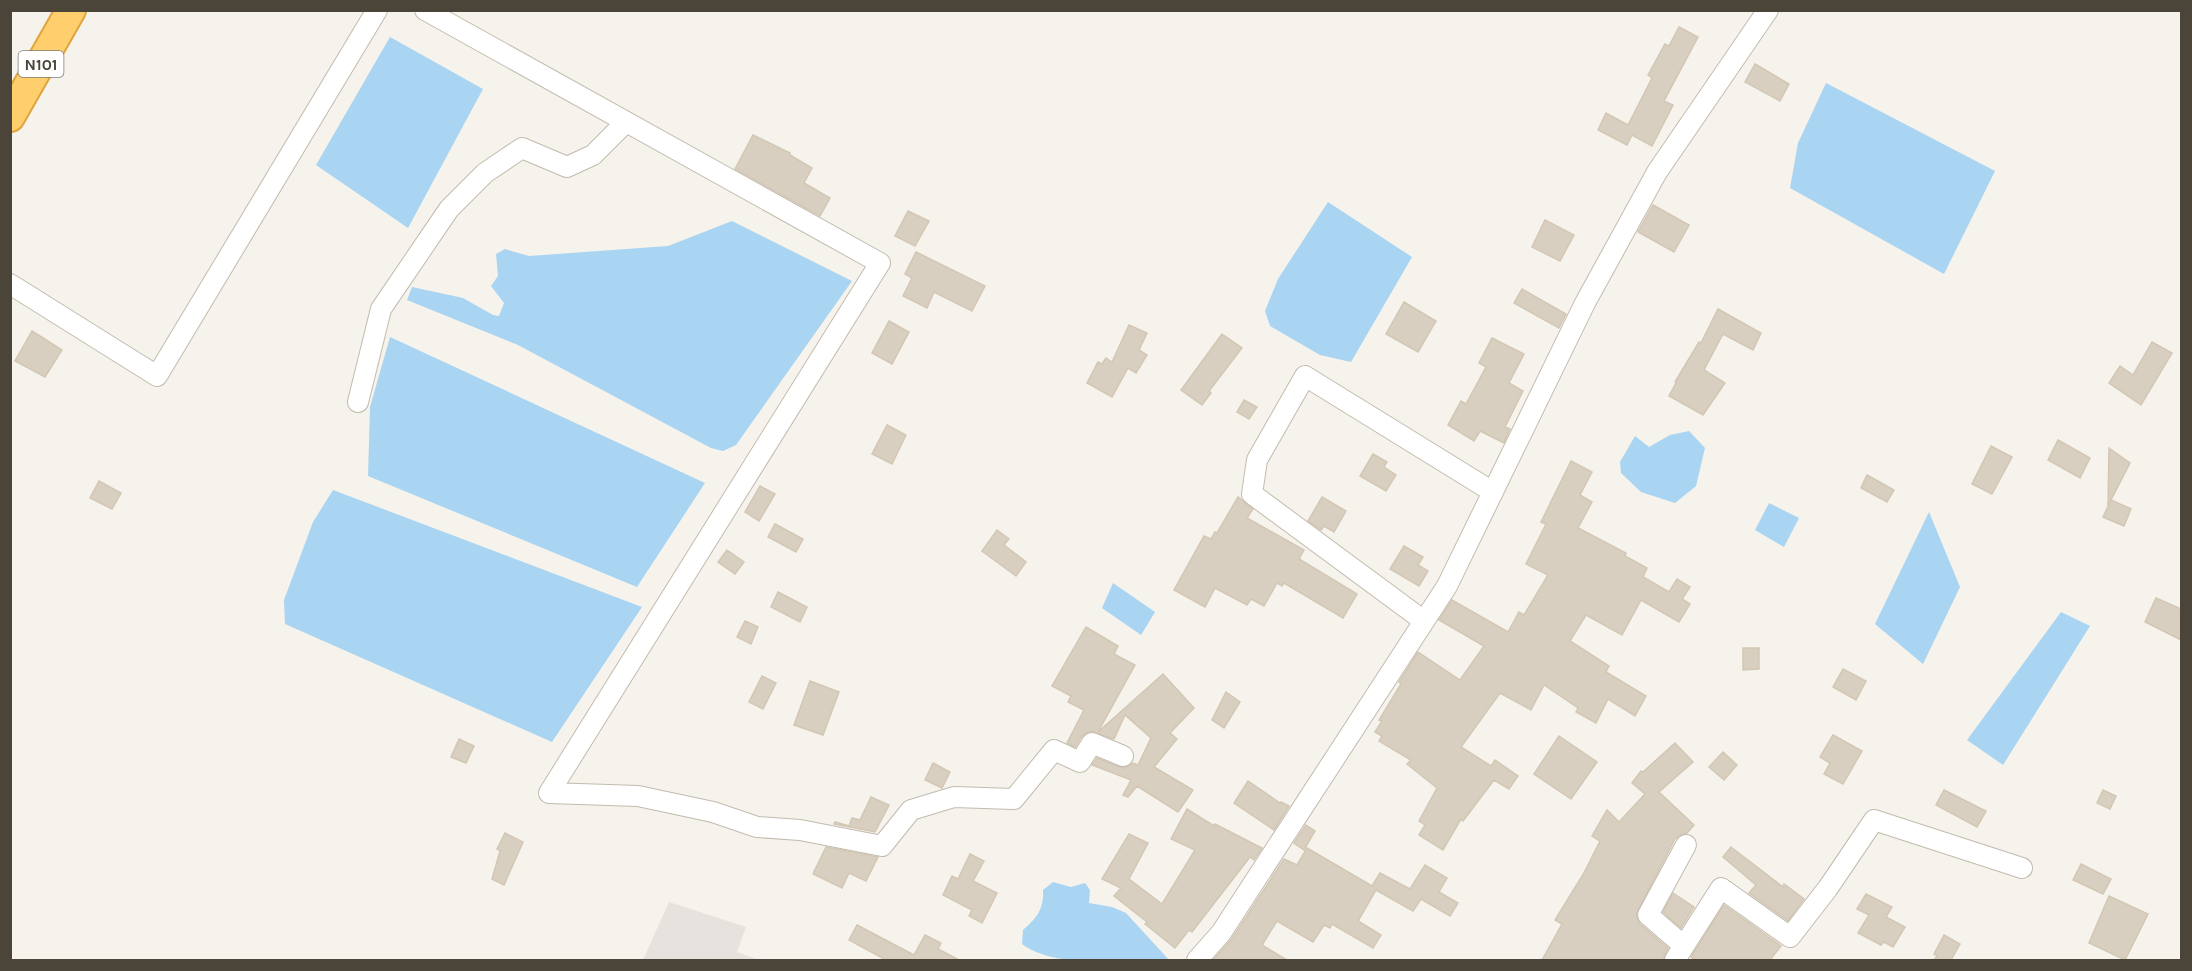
<svg xmlns="http://www.w3.org/2000/svg" width="2192" height="971" font-family="Karla,sans-serif">
<style>
.industrial{fill:#e6e2dd}
.water{fill:#a9d4f2}
.building{fill:#d8cfc1;stroke:#d3c7b4;stroke-width:1.5}
.lines{fill:none;stroke-linecap:round;stroke-linejoin:round}
.minor-casing{stroke:#c2bbae;stroke-width:22}
.highway-casing{stroke:#e0a43c;stroke-width:32}
.minor{stroke:#fff;stroke-width:20}
.highway{stroke:#ffcf6e;stroke-width:28}
.labels{text-anchor:middle;dominant-baseline:central;stroke-width:5;stroke-linejoin:round;paint-order:stroke}
.shield{fill:#fff;stroke:#817c74;stroke-width:1.5}
.shield-label{font-size:16px;font-weight:bold;fill:#4b4439}
</style>
<rect width="100%" height="100%" fill="#f6f3ec"/>
<!-- industrial -->
<polygon class="industrial" points="669,902 746,927 737,952 759,960 643,960"/>
<!-- water -->
<g class="water">
<polygon points="390,37 483,89 408,228 316,165"/>
<polygon points="1826,83 1995,171 1944,274 1790,188 1798,143"/>
<polygon points="1328,202 1412,257 1351,362 1320,355 1270,326 1265,311 1278,279"/>
<polygon points="732,221 852,281 736,445 723,451 711,448 518,345 407,300 412,287 463,298 493,315 499,316 504,303 491,286 498,276 496,254 505,249 529,256 668,246"/>
<polygon points="390,337 705,483 637,587 368,476 370,407"/>
<polygon points="1689,431 1705,448 1696,486 1675,503 1641,492 1621,473 1620,462 1635,436 1649,447 1670,435"/>
<polygon points="333,490 642,607 552,742 285,624 284,600 313,522"/>
<polygon points="1769,503 1799,518 1784,547 1755,530"/>
<polygon points="1929,512 1960,587 1923,664 1875,624"/>
<polygon points="1113,583 1155,612 1141,635 1102,608"/>
<polygon points="2061,612 2090,626 2003,765 1967,740"/>
<path d="M1053 882 1071 887 1085 883 1090 890 1089 903 1112 907 1126 913 1169 960C1127 961 1055 969 1022 944L1023 930C1037 918 1044 909 1043 890Z"/>
</g>
<!-- building -->
<g class="building">
<polygon points="1679,27 1698,37 1664,101 1673,105 1652,146 1632,135 1627,145 1598,130 1606,113 1628,125 1652,78 1648,75 1665,44 1669,46"/>
<polygon points="1755,64 1789,84 1780,101 1745,82"/>
<polygon points="753,135 790,153 790,155 812,168 804,183 830,198 820,216 735,169"/>
<polygon points="1653,205 1689,225 1674,252 1638,232"/>
<polygon points="908,211 929,221 915,246 895,236"/>
<polygon points="1545,220 1574,235 1560,261 1532,247"/>
<polygon points="916,252 985,286 972,311 934,292 927,308 903,296 912,278 905,274"/>
<polygon points="1522,289 1566,314 1559,328 1514,303"/>
<polygon points="1404,302 1436,321 1418,352 1386,334"/>
<polygon points="1718,309 1761,333 1753,350 1723,334 1704,370 1725,383 1703,415 1669,396 1676,383 1675,382 1699,342 1701,343"/>
<polygon points="889,321 909,332 892,364 872,353"/>
<polygon points="1129,325 1147,333 1139,350 1147,355 1136,373 1128,368 1112,397 1087,383 1098,362 1102,364 1106,358 1112,362"/>
<polygon points="32,331 62,350 45,377 15,361"/>
<polygon points="1222,334 1242,348 1209,391 1211,393 1202,405 1181,390"/>
<polygon points="1492,338 1524,354 1509,383 1523,391 1505,427 1510,429 1504,443 1480,431 1474,441 1448,425 1461,401 1466,404 1486,367 1479,363"/>
<polygon points="2152,342 2172,353 2141,405 2109,383 2120,366 2133,375"/>
<polygon points="1244,400 1257,407 1249,419 1237,412"/>
<polygon points="887,425 906,435 892,464 872,454"/>
<polygon points="2058,440 2090,458 2080,478 2048,460"/>
<polygon points="1991,446 2012,457 1992,494 1972,484"/>
<polygon points="2109,448 2130,463 2111,500 2131,509 2124,526 2103,517 2111,500 2108,506"/>
<polygon points="1373,454 1387,462 1384,467 1396,475 1386,491 1360,476"/>
<polygon points="1571,461 1592,472 1580,495 1592,502 1578,528 1626,553 1625,556 1647,568 1643,577 1669,592 1677,579 1690,587 1682,599 1690,604 1679,622 1641,600 1622,635 1586,615 1570,641 1609,666 1606,672 1646,696 1635,716 1608,699 1596,723 1576,712 1578,708 1544,685 1531,710 1500,693 1461,747 1491,766 1495,760 1518,776 1509,789 1494,780 1463,821 1461,819 1443,850 1419,835 1425,825 1419,821 1437,788 1407,764 1411,760 1379,741 1382,736 1375,732 1382,721 1379,720 1401,684 1399,682 1418,652 1460,680 1484,646 1439,620 1452,600 1508,632 1519,612 1524,615 1548,575 1526,564 1546,524 1541,522"/>
<polygon points="1867,475 1894,490 1887,502 1861,488"/>
<polygon points="99,481 121,493 112,509 90,498"/>
<polygon points="760,486 775,494 759,521 745,512"/>
<polygon points="1238,497 1253,509 1247,518 1304,550 1299,559 1357,594 1343,618 1284,583 1282,586 1277,583 1264,606 1251,599 1247,605 1215,588 1205,607 1174,590 1204,536 1211,539 1215,532 1217,533"/>
<polygon points="1322,497 1346,511 1334,532 1324,526 1321,530 1308,521"/>
<polygon points="775,524 803,539 796,552 768,537"/>
<polygon points="997,530 1009,539 1004,545 1026,562 1016,576 982,551"/>
<polygon points="1404,546 1423,557 1418,565 1428,571 1419,586 1390,569"/>
<polygon points="727,550 744,562 735,574 718,562"/>
<polygon points="778,592 807,607 800,622 771,607"/>
<polygon points="2156,598 2181,609 2181,640 2145,622"/>
<polygon points="745,621 758,627 751,644 737,637"/>
<polygon points="1086,627 1118,646 1114,654 1135,665 1098,732 1163,674 1194,708 1170,733 1177,739 1154,767 1193,790 1178,812 1137,786 1128,797 1123,795 1131,780 1092,765 1097,758 1119,767 1125,768 1133,763 1138,765 1151,738 1125,715 1114,739 1091,731 1082,736 1075,747 1067,743 1084,710 1068,702 1071,696 1052,686"/>
<polygon points="1743,648 1759,648 1759,669 1743,670"/>
<polygon points="1843,669 1866,681 1856,700 1833,687"/>
<polygon points="762,676 776,683 763,709 749,702"/>
<polygon points="810,681 839,692 823,735 794,725"/>
<polygon points="1226,692 1240,702 1224,728 1212,720"/>
<polygon points="1833,735 1862,751 1843,784 1824,774 1830,763 1820,757"/>
<polygon points="1559,736 1597,762 1571,799 1534,774"/>
<polygon points="459,739 474,746 466,763 451,757"/>
<polygon points="1675,743 1693,762 1659,792 1694,825 1687,833 1680,835 1675,839 1636,914 1640,924 1668,948 1663,960 1542,960 1562,924 1555,920 1584,873 1600,841 1592,836 1607,810 1619,822 1645,794 1632,783 1641,771 1643,772"/>
<polygon points="1723,752 1737,765 1724,780 1709,767"/>
<polygon points="933,763 950,772 942,788 925,780"/>
<polygon points="1248,781 1280,803 1281,802 1289,806 1274,830 1234,803"/>
<polygon points="1944,790 1986,811 1977,827 1936,805"/>
<polygon points="2103,790 2116,796 2110,809 2097,803"/>
<polygon points="871,797 889,805 875,832 834,824 835,822 849,826 852,818 860,820"/>
<polygon points="1187,809 1214,826 1215,824 1262,848 1254,860 1250,857 1192,932 1189,930 1175,948 1145,924 1147,922 1114,896 1121,888 1102,879 1129,834 1148,843 1129,879 1162,904 1195,850 1171,839"/>
<polygon points="1306,825 1315,831 1304,850 1294,843"/>
<polygon points="505,833 523,842 504,885 492,879 500,851 497,849"/>
<polygon points="826,847 878,857 866,881 849,873 842,888 813,874"/>
<polygon points="1731,847 1783,887 1784,884 1804,899 1788,921 1749,893 1756,885 1723,857"/>
<polygon points="1307,848 1372,886 1380,873 1410,889 1425,865 1447,878 1439,892 1458,903 1450,916 1421,899 1413,911 1376,890 1358,921 1381,935 1373,948 1332,924 1330,928 1324,925 1313,942 1277,921 1262,945 1287,960 1213,960 1231,940 1284,859 1297,865"/>
<polygon points="970,854 984,861 973,881 997,893 982,923 969,916 972,910 943,895 952,876 958,879"/>
<polygon points="2081,864 2111,879 2103,894 2073,880"/>
<polygon points="1673,893 1694,907 1681,928 1663,912"/>
<polygon points="1866,894 1892,907 1886,917 1905,927 1893,947 1884,942 1881,945 1858,933 1869,915 1857,909"/>
<polygon points="2109,896 2148,914 2125,960 2089,943"/>
<polygon points="1724,905 1781,946 1770,960 1696,960 1691,957"/>
<polygon points="857,925 914,955 925,935 941,943 938,949 959,960 886,960 849,940"/>
<polygon points="1944,935 1960,944 1951,960 1934,960 1937,956 1934,954"/>
</g>
<g class="lines">
<defs>
<g id="minor">
<polyline points="425,10 880,263 549,793 638,796 713,812 757,827 800,830 882,846 911,810 954,797 1014,799 1054,750 1080,762 1092,743 1123,756"/>
<polyline points="10,284 157,376 377,10"/>
<polyline points="358,402 381,309 449,209 485,173 522,148 567,167 593,155 626,122"/>
<polyline points="1424,621 1252,494 1257,460 1305,376 1493,492"/>
<polyline points="1684,946 1648,915 1686,845"/>
<polyline points="1197,960 1221,933 1447,586 1585,303 1657,172 1768,10"/>
<polyline points="1675,960 1721,888 1790,937 1828,888 1874,820 2022,868"/>
</g>
<polyline id="highway" points="10,117 71,10"/>
</defs>
<!-- minor casing -->
<use href="#minor" class="minor-casing"/>
<!-- highway casing -->
<use href="#highway" class="highway-casing"/>
<!-- minor -->
<use href="#minor" class="minor"/>
<!-- highway -->
<use href="#highway" class="highway"/>
</g>
<g class="labels">
<!-- shield labels -->
<rect class="shield" x="18.5" y="51" width="45" height="26" rx="4.5"/>
<g class="shield-label">
<text x="41" y="64">N101</text>
</g>
</g>
<!-- border -->
<rect width="2192" height="971" fill="none" stroke="#4b4439" stroke-width="24"/>
</svg>
